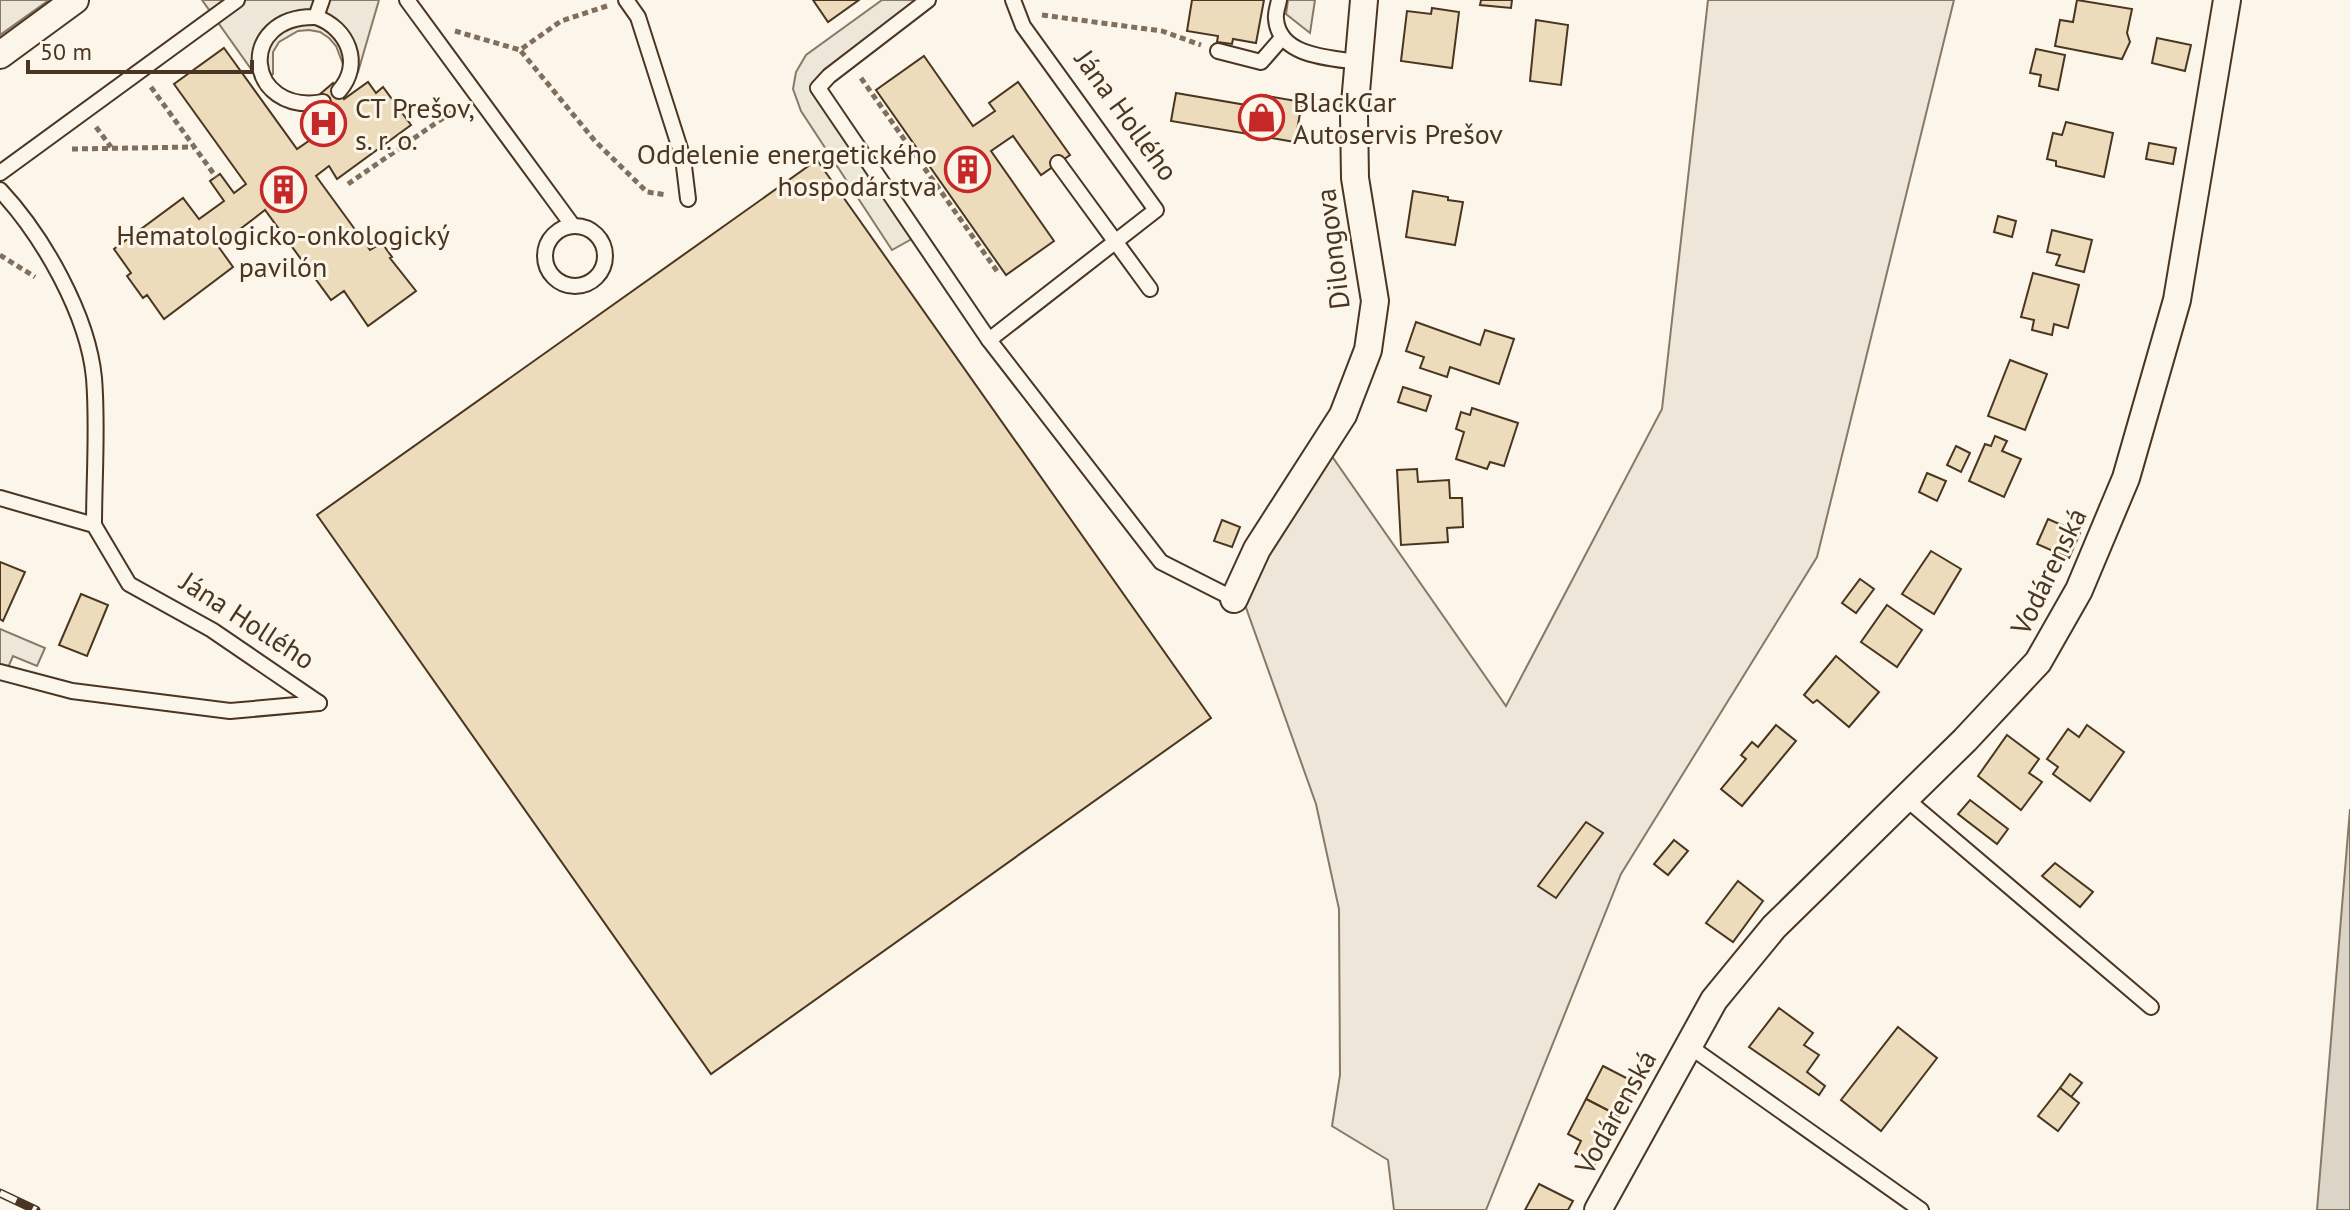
<svg xmlns="http://www.w3.org/2000/svg" width="2350" height="1210" font-family="'PT Sans',sans-serif">
<style>
.green{fill:#ede6d9;stroke:#887966;stroke-width:2}
.parking{fill:#ede7d9;stroke:#887966;stroke-width:2}
.water{fill:#dcd4c6;stroke:#887966;stroke-width:2}
.building{fill:#ecdcbc;stroke:#4a3520;stroke-width:2}
.lines{fill:none;stroke-linecap:round;stroke-linejoin:round}
.service-casing{stroke:#4a3520;stroke-width:18}
.minor-casing{stroke:#4a3520;stroke-width:30}
.path{stroke:#7f6f5c;stroke-width:5;stroke-dasharray:6 4;stroke-linecap:butt}
.service{stroke:#fbf6e9;stroke-width:14}
.minor{stroke:#fbf6e9;stroke-width:26}
.rail-casing{stroke:#4a3520;stroke-width:9}
.rail{stroke:#fbf6e9;stroke-width:6;stroke-dasharray:18;stroke-linecap:butt}
.labels{text-anchor:middle;dominant-baseline:central;stroke-width:6;stroke-linejoin:round;paint-order:stroke}
.poi-label{font-size:28px;fill:#4a3520;stroke:#fbf6e9;text-anchor:start}
.street-label{font-size:28px;fill:#4a3520;stroke:#fbf6e9}
</style>
<rect width="100%" height="100%" fill="#fbf6e9"/>
<!-- green -->
<g class="green">
<polygon points="0,0 49,0 0,35"/>
<polygon points="1708,0 1954,0 1817,557 1621,874 1486,1210 1394,1210 1388,1160 1332,1126 1340,1075 1339,909 1316,804 1244,602 1308,451 1331,455 1506,706 1662,409"/>
</g>
<!-- parking -->
<g class="parking">
<polygon points="202,0 379,0 358,72 343,64 336,46 329,38 320,32 309,30 298,31 279,42 273,52 273,74 261,83"/>
<polygon points="882,0 928,0 819,88 917,236 892,250 801,111 793,89 796,72 806,55"/>
<polygon points="1288,0 1315,0 1310,33 1286,14"/>
<polygon points="0,629 45,648 37,666 13,656 7,670 0,667"/>
</g>
<!-- water -->
<polygon class="water" points="2350,809 2350,1210 2317,1210"/>
<!-- building -->
<g class="building">
<polygon points="813,0 859,0 828,22"/>
<polygon points="1192,0 1264,0 1256,43 1233,39 1232,44 1217,42 1218,36 1187,31"/>
<polygon points="1481,0 1512,0 1511,8 1480,5"/>
<polygon points="2077,0 2132,9 2127,33 2130,42 2122,59 2055,46 2060,20 2073,22"/>
<polygon points="1432,8 1459,12 1452,68 1401,61 1407,11 1431,14"/>
<polygon points="1536,20 1568,25 1561,85 1530,81"/>
<polygon points="2157,38 2191,45 2185,71 2152,63"/>
<polygon points="224,48 297,149 310,140 302,129 329,110 319,95 333,83 344,99 368,82 376,93 383,87 411,125 337,179 329,166 316,176 370,250 382,243 392,257 390,258 416,291 368,326 344,291 331,300 265,210 218,246 233,267 164,319 147,295 143,298 127,276 131,273 114,249 183,198 199,219 224,201 210,181 220,174 234,193 246,184 174,84"/>
<polygon points="2036,49 2065,55 2058,90 2039,86 2041,75 2030,73"/>
<polygon points="924,56 973,126 995,111 989,103 1018,82 1070,155 1041,175 1013,136 991,151 1054,241 1006,275 876,90"/>
<polygon points="1176,93 1258,107 1261,95 1302,102 1295,142 1171,121"/>
<polygon points="2066,122 2113,133 2104,177 2056,166 2056,161 2047,159 2053,133 2062,135"/>
<polygon points="2149,143 2176,148 2173,164 2146,159"/>
<polygon points="817,160 1211,718 711,1074 317,515"/>
<polygon points="1413,191 1448,197 1448,200 1463,202 1455,245 1406,237"/>
<polygon points="1998,216 2016,221 2012,237 1994,232"/>
<polygon points="2052,230 2092,240 2084,272 2056,265 2060,255 2047,252"/>
<polygon points="2033,273 2079,285 2068,328 2054,324 2052,335 2032,330 2034,320 2021,317"/>
<polygon points="1416,322 1480,345 1485,330 1514,339 1499,384 1450,367 1447,377 1420,368 1424,357 1406,351"/>
<polygon points="2010,360 2047,374 2025,430 1988,416"/>
<polygon points="1403,387 1431,396 1426,411 1398,402"/>
<polygon points="1472,408 1518,423 1504,466 1490,462 1487,469 1456,459 1464,432 1456,429 1461,412 1470,415"/>
<polygon points="1995,436 2007,441 2002,451 2021,459 2004,497 1969,481 1985,444 1991,446"/>
<polygon points="1956,446 1970,453 1961,472 1947,465"/>
<polygon points="1417,469 1418,482 1449,480 1450,498 1462,498 1463,527 1447,528 1448,542 1401,545 1397,470"/>
<polygon points="1927,473 1946,481 1937,501 1919,492"/>
<polygon points="2048,519 2080,533 2069,558 2037,544"/>
<polygon points="1222,520 1240,527 1232,547 1214,541"/>
<polygon points="1931,551 1961,569 1934,614 1902,594"/>
<polygon points="0,562 25,572 3,621 0,619"/>
<polygon points="1860,579 1874,589 1856,613 1842,603"/>
<polygon points="81,594 108,605 87,656 59,645"/>
<polygon points="1887,605 1922,630 1897,667 1861,642"/>
<polygon points="1836,656 1879,692 1849,727 1817,700 1813,703 1804,695"/>
<polygon points="1776,725 1796,741 1742,806 1721,789 1746,759 1741,755 1752,742 1758,747"/>
<polygon points="2087,725 2124,752 2090,801 2053,774 2058,767 2047,759 2068,729 2079,737"/>
<polygon points="2007,735 2039,759 2029,773 2042,782 2021,810 1978,776"/>
<polygon points="1970,800 2008,829 1997,844 1958,814"/>
<polygon points="1586,822 1603,833 1556,898 1538,886"/>
<polygon points="1674,840 1688,851 1668,875 1654,864"/>
<polygon points="2055,863 2093,892 2080,907 2042,876"/>
<polygon points="1738,881 1763,901 1733,942 1706,923"/>
<polygon points="1779,1008 1813,1033 1804,1045 1819,1055 1807,1072 1825,1086 1819,1095 1749,1047"/>
<polygon points="1898,1027 1937,1058 1881,1131 1841,1100"/>
<polygon points="1603,1066 1636,1083 1619,1116 1586,1099"/>
<polygon points="2070,1074 2082,1083 2071,1097 2060,1088"/>
<polygon points="2060,1088 2079,1103 2058,1131 2038,1116"/>
<polygon points="1586,1099 1619,1116 1595,1164 1575,1153 1581,1141 1568,1134"/>
<polygon points="1539,1184 1573,1201 1568,1210 1525,1210"/>
</g>
<g class="lines">
<defs>
<g id="service">
<path d="M322 0 316 17C235 15 245 116 323 102"/>
<polyline points="407,0 573,226"/>
<polyline points="626,0 638,17 683,158 688,199"/>
<polyline points="928,0 829,76 818,88 989,340 1161,562 1234,599"/>
<path d="M1279 0C1278 6 1275 13 1276 19 1279 57 1331 58 1359 62"/>
<path d="M316 17C348 28 363 64 339 91"/>
<polyline points="1218,51 1261,62 1282,38"/>
<polyline points="1058,163 1150,289"/>
<polyline points="0,173 237,0"/>
<path d="M0 190C43 236 88 315 94 378 98 426 94 478 94 525"/>
<circle cx="575" cy="256" r="30"/>
<polyline points="989,340 1156,210 1023,26 1013,0"/>
<polyline points="0,498 94,525 129,584 212,630 319,703"/>
<polyline points="0,672 72,691 230,711 319,703"/>
<polyline points="1905,798 2151,1007"/>
<polyline points="1689,1046 1921,1210"/>
</g>
<g id="minor">
<polyline points="0,55 75,0"/>
<polyline points="1234,599 1257,549 1343,415 1368,350 1375,301 1355,178 1354,115 1364,0"/>
<polyline points="1598,1210 1714,1000 1774,927 1965,740 2038,662 2079,590 2126,478 2177,300 2227,0"/>
</g>
</defs>
<!-- service casing -->
<use href="#service" class="service-casing"/>
<!-- minor casing -->
<use href="#minor" class="minor-casing"/>
<!-- path -->
<g class="path">
<polyline points="607,6 561,21 520,50 595,141 647,192 667,195"/>
<polyline points="1042,15 1162,31 1201,45"/>
<polyline points="455,31 520,50"/>
<polyline points="861,78 999,274"/>
<polyline points="151,87 216,177"/>
<polyline points="96,127 111,147"/>
<polyline points="72,149 194,147"/>
<polyline points="348,184 459,107"/>
<polyline points="0,255 35,277"/>
</g>
<!-- service -->
<use href="#service" class="service"/>
<!-- minor -->
<use href="#minor" class="minor"/>
<defs>
<polyline id="rail" points="0,1193 36,1210"/>
</defs>
<!-- rail casing -->
<use href="#rail" class="rail-casing"/>
<!-- rail -->
<use href="#rail" class="rail"/>
</g>
<!-- icons -->
<defs>
<symbol id="shop-ring" viewBox="-11 -11 22 22"><circle r="9.5" fill="#fbf6e9" stroke="#c62828" stroke-width="1.5"/><path d="M-5-2.5h2.3a2.7 3.5 0 0 1 5.4 0H5L5.5 6h-11ZM-1.5-2.5h3a1.5 2.3 0 0 0-3 0Z" fill="#c62828"/></symbol>
<symbol id="hospital-ring" viewBox="-11 -11 22 22"><circle r="9.5" fill="#fbf6e9" stroke="#c62828" stroke-width="1.5"/><path d="M-5-5h3v3.5h4V-5h3V5h-3V1.5h-4V5h-3Z" fill="#c62828"/></symbol>
<symbol id="building-ring" viewBox="-11 -11 22 22"><circle r="9.5" fill="#fbf6e9" stroke="#c62828" stroke-width="1.5"/><path d="M-4-6H4V6H1V3H-1V6H-4ZM-2.5-4.3h1.7v1.8h-1.7ZM.8-4.3h1.7v1.8H.8ZM-2.5-1h1.7V.8h-1.7ZM.8-1h1.7V.8H.8Z" fill="#c62828"/></symbol>
</defs>
<g fill-rule="evenodd">
<use href="#shop-ring" x="1236" y="92" width="51" height="51"/>
<use href="#hospital-ring" x="298" y="98" width="51" height="51"/>
<use href="#building-ring" x="942" y="144" width="51" height="51"/>
<use href="#building-ring" x="258" y="164" width="51" height="51"/>
</g>
<g class="labels">
<!-- poi labels -->
<g class="poi-label">
<text x="1293" y="101">BlackCar<tspan x="1293" dy="32">Autoservis Prešov</tspan></text>
<text x="355" y="107">CT Prešov,<tspan x="355" dy="32">s. r. o.</tspan></text>
<text x="937" y="153" text-anchor="end">Oddelenie energetického<tspan x="937" dy="32">hospodárstva</tspan></text>
<text x="283" y="234" text-anchor="middle">Hematologicko-onkologický<tspan x="283" dy="32">pavilón</tspan></text>
</g>
<!-- street labels -->
<g class="street-label">
<text transform="translate(1127 115) rotate(54)">Jána Hollého</text>
<text transform="translate(1332 249) rotate(-97)">Dilongova</text>
<text transform="translate(2048 571) rotate(-64)">Vodárenská</text>
<text transform="translate(248 620) rotate(33)">Jána Hollého</text>
<text transform="translate(1615 1112) rotate(-61)">Vodárenská</text>
</g>
</g>
<!-- scale -->
<path d="M28 60v12h224v-12" fill="none" stroke="#4a3520" stroke-width="4"/>
<text x="40" y="60" font-size="24" fill="#4a3520" stroke="#fbf6e9" stroke-width="6" paint-order="stroke">50 m</text>
</svg>
